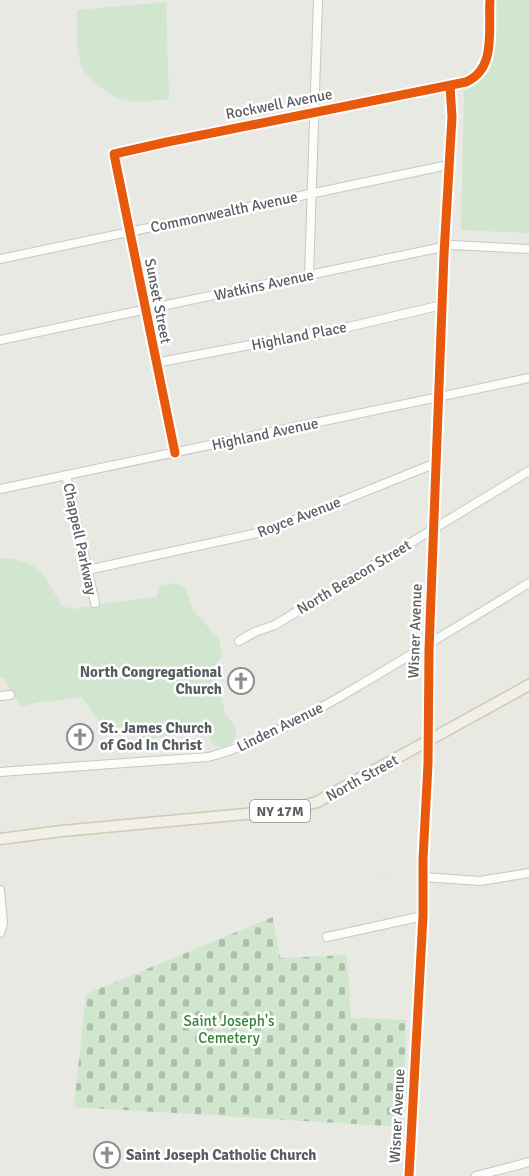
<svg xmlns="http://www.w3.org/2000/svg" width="529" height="1176" font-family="Signika,sans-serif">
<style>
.cemetery{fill:url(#cemetery-stones)}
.park{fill:#d1e6cf}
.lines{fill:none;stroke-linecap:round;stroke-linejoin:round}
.minor-casing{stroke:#c6c7c6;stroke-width:10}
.major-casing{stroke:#d1c9b2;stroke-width:13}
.minor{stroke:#fcfcfb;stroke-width:8}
.major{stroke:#f2f0e6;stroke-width:10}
.rail{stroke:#e1e2e1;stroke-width:2;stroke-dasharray:1.5 8;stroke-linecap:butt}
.cycleway-casing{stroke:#fff;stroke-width:13}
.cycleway{stroke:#e8590c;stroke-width:9}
.labels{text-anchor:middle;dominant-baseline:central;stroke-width:5;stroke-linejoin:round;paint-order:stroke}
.shield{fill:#fff;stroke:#8c8e91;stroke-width:1.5}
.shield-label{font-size:14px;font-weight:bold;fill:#5a5d62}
.street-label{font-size:15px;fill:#5a5d62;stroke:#fff}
.poi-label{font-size:15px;font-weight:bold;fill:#5a5d62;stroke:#fff;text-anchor:start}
.park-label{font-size:15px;fill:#37833a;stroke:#fff}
</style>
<defs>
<pattern id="cemetery-stones" width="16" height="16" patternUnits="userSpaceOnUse" patternTransform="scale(1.5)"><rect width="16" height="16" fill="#d1e6cf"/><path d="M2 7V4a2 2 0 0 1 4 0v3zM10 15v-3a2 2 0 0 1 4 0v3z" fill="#adbeab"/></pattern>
</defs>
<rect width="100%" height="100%" fill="#e9e9e4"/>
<!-- cemetery -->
<polygon class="cemetery" points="273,917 280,958 347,955 351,1018 406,1020 403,1127 74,1107 86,994"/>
<!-- park -->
<g class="park">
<path d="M495 0H529V233L461 230 464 92C472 86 483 80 489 71 497 56 494 17 495 0Z"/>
<path d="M166 2 169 99C138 103 118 105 94 81 90 77 84 72 82 67 75 50 77 28 77 10Z"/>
<path d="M0 558C43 561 42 573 62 606L74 609 101 604 156 597 161 585 176 583 186 589 192 609 219 639 222 656 214 666 225 714 236 728 235 740C227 747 222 749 212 744L209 734 199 725C186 732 155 742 141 737 136 735 131 728 127 724 101 737 96 714 82 697L50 702 42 701 20 707 5 679 0 678Z"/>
</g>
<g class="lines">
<defs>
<g id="minor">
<polyline points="0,259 448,165"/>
<polyline points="309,276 318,0"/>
<polyline points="0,340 452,245 529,249"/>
<polyline points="155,363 287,338 310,336 442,305"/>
<path d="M175 453 114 154 167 142 466 82C497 69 488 28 490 0"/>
<polyline points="66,475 95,603"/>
<polyline points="0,489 529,378"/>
<polyline points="87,570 267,531 436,463"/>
<polyline points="239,641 255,632 275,625 529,471"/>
<polyline points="0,696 10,695"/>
<path d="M0 772 208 757C268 741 319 709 372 678 425 646 477 615 529 583"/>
<polyline points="423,877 480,881 529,873"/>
<polyline points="0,890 3,923 0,933"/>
<polyline points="327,937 423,916"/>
<polyline points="409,1176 423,916 423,859 428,764 429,650 444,254 452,117 450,86"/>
<polyline points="476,1176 529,1162"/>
</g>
<polyline id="major" points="0,839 62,831 288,810 317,802 529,685"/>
</defs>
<!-- minor casing -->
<use href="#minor" class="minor-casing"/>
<!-- major casing -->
<use href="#major" class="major-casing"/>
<!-- minor -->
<use href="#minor" class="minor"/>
<!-- major -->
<use href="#major" class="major"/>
<!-- rail -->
<g class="rail">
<path d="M380 877C404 879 428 879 450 886 477 894 501 911 529 918"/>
<polyline points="0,1003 80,956 121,936 174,916 260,894 529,848"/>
</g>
<defs>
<g id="cycleway">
<path d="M175 453 114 154 167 142 466 82C497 69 488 28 490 0"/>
<polyline points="409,1176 423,916 423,859 428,764 429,650 444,254 452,117 450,86"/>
</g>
</defs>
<!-- cycleway casing -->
<use href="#cycleway" class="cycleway-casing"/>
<!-- cycleway -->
<use href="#cycleway" class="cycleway"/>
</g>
<!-- icons -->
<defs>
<symbol id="church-ring" viewBox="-11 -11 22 22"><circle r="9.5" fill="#fff" stroke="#8c8e90" stroke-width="1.5"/><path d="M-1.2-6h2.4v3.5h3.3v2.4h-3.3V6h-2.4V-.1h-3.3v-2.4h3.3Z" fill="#8c8e90"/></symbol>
</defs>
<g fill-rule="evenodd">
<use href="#church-ring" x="226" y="666" width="30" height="30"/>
<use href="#church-ring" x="65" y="722" width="30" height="30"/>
<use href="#church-ring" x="92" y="1140" width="30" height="30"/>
</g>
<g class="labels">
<!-- shield labels -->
<rect class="shield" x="250" y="800" width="60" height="22" rx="4.5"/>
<g class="shield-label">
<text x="280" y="811">NY 17M</text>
</g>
<!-- street labels -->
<g class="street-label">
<text transform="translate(279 104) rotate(-11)">Rockwell Avenue</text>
<text transform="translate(224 212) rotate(-12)">Commonwealth Avenue</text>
<text transform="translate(264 285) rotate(-12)">Watkins Avenue</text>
<text transform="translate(158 301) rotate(79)">Sunset Street</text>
<text transform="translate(299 336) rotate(-11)">Highland Place</text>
<text transform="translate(265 434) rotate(-12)">Highland Avenue</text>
<text transform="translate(299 517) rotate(-21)">Royce Avenue</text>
<text transform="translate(80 539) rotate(78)">Chappell Parkway</text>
<text transform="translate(354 577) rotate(-31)">North Beacon Street</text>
<text transform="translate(415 631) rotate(-88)">Wisner Avenue</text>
<text transform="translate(280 727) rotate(-26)">Linden Avenue</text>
<text transform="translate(362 778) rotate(-29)">North Street</text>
<text transform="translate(397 1116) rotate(-87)">Wisner Avenue</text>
</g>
<!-- poi labels -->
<g class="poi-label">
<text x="222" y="672" text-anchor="end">North Congregational<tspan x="222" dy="17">Church</tspan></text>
<text x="100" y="728">St. James Church<tspan x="100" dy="17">of God In Christ</tspan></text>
<text x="126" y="1155">Saint Joseph Catholic Church</text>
</g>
<!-- park labels -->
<g class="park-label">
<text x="229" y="1021">Saint Joseph's<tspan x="229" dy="17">Cemetery</tspan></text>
</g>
</g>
</svg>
